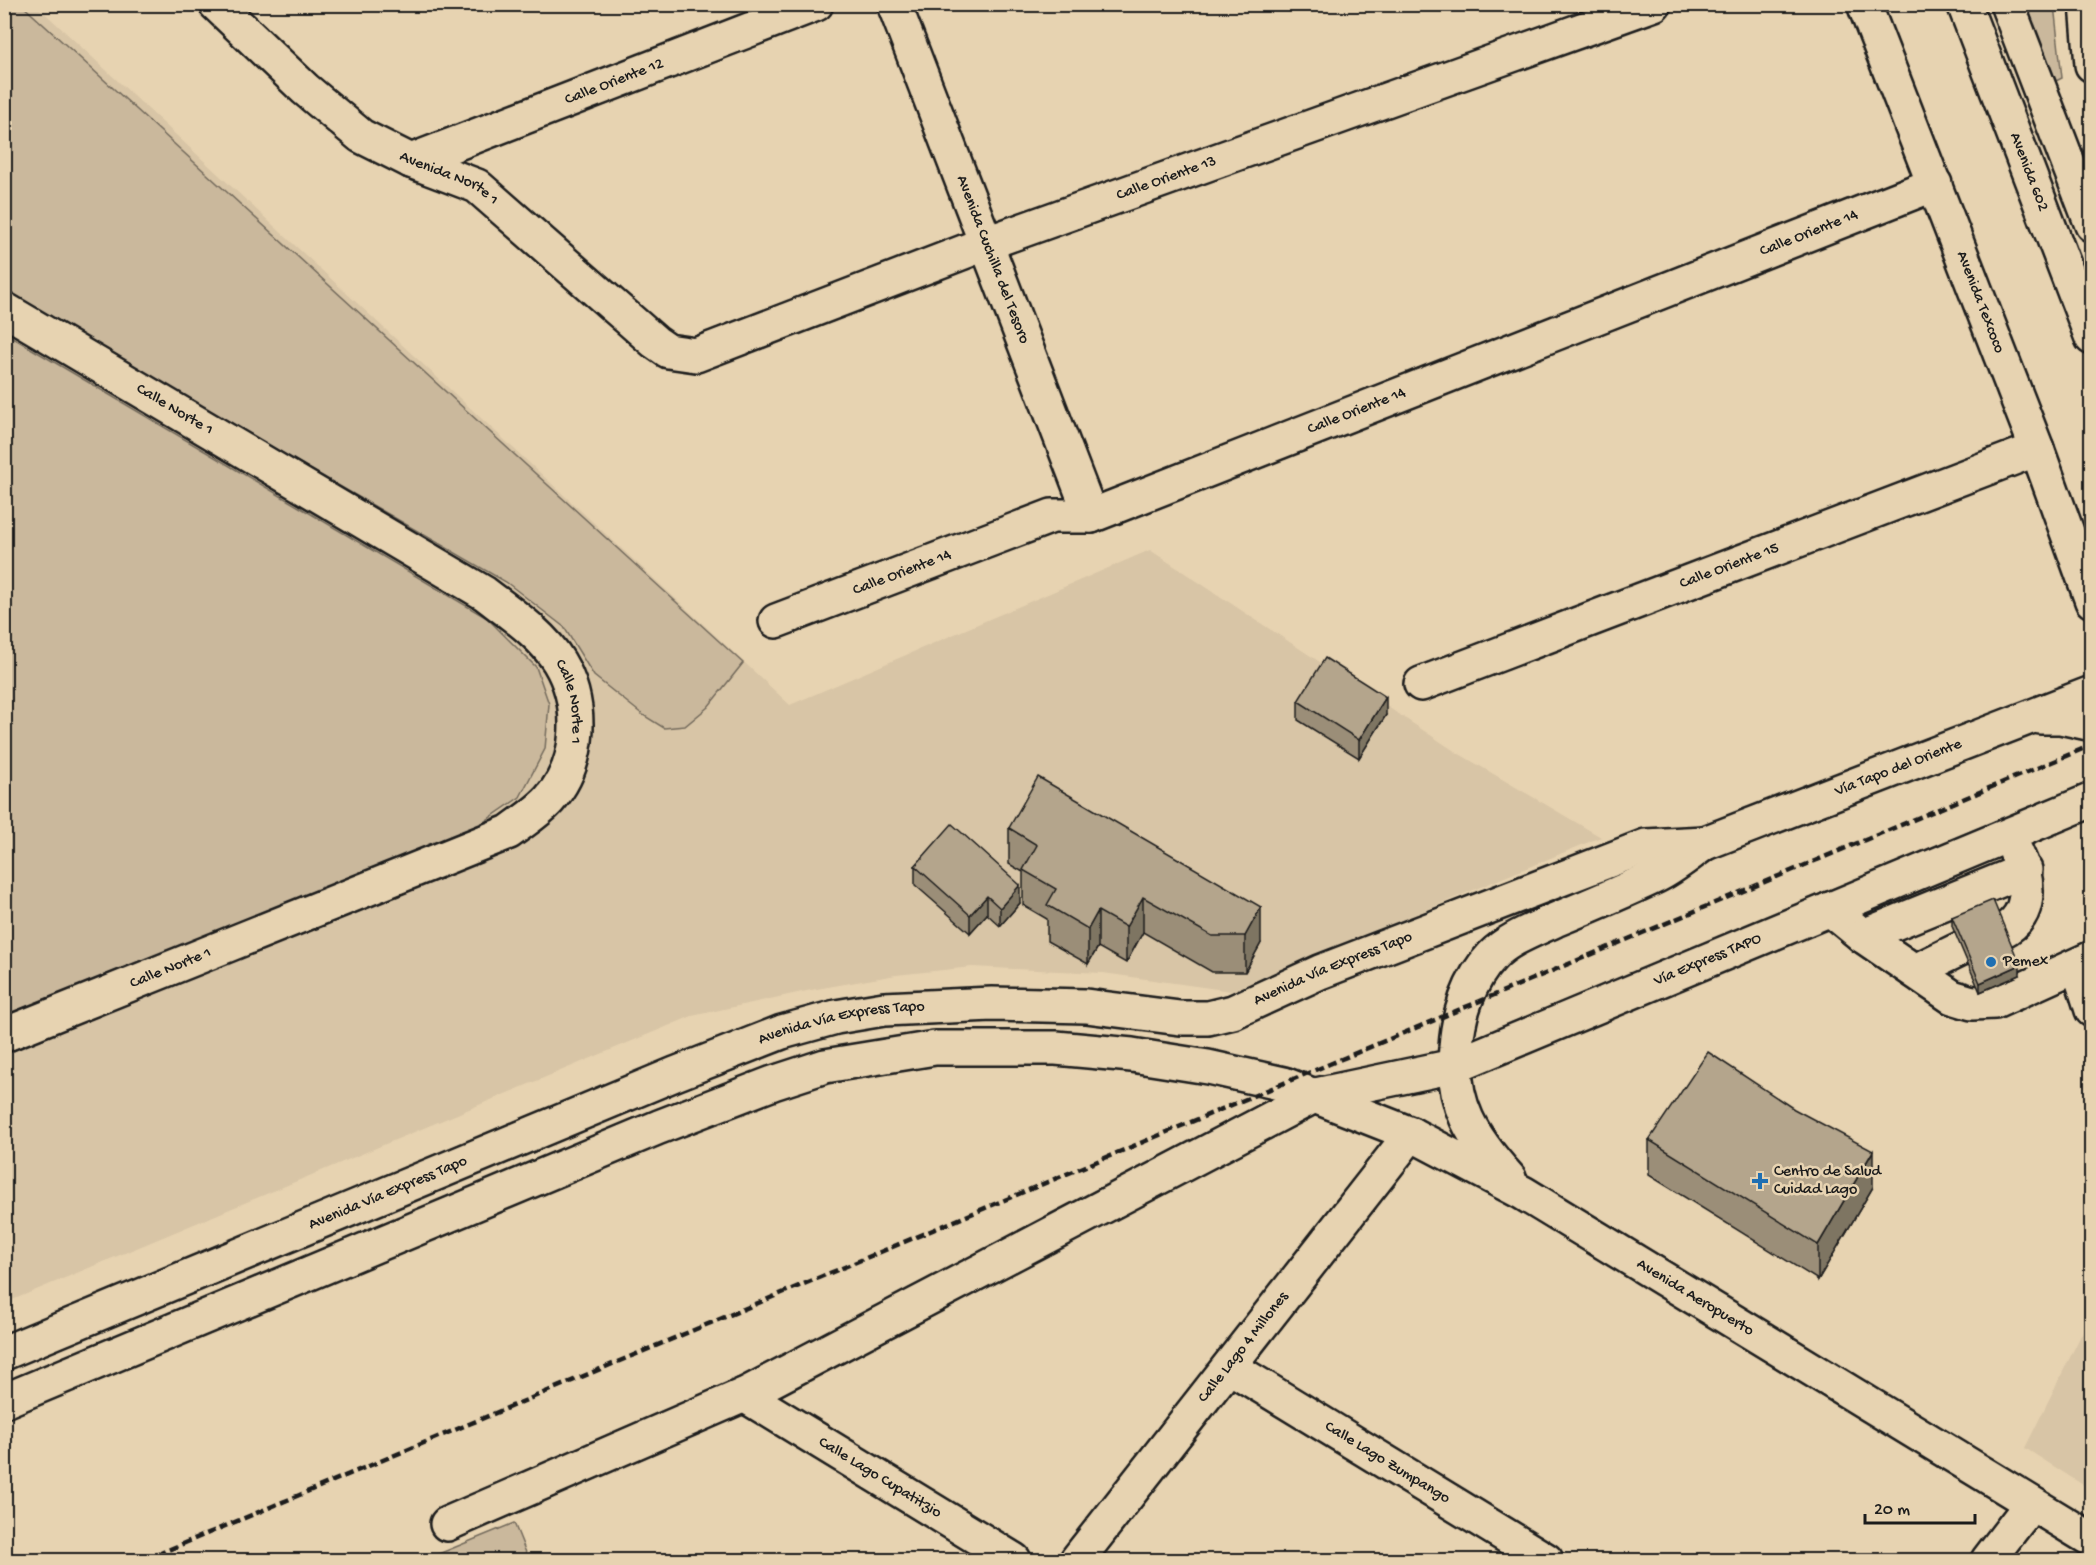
<svg xmlns="http://www.w3.org/2000/svg" width="2096" height="1565" font-family="'Gochi Hand',sans-serif">
<style>
.built{fill:#d8c5a6}
.green{fill:#cab89c;stroke:#736a5c;stroke-width:1.5}
.lines{fill:none;stroke-linecap:round;stroke-linejoin:round}
.minor-casing{stroke:#1c1c1c;stroke-width:38}
.major-casing{stroke:#1c1c1c;stroke-width:38}
.minor{stroke:#e7d3b1;stroke-width:33}
.major{stroke:#e7d3b1;stroke-width:33}
.rail{stroke:#1c1c1c;stroke-width:4.5;stroke-dasharray:9 4.5;stroke-linecap:butt}
.wall{fill:#9b8e78;stroke:#1c1c1c;stroke-width:1.5}
.shaded-wall{fill:#7e7462;stroke:#1c1c1c;stroke-width:1.5}
.building{fill:#b4a58c;stroke:#1c1c1c;stroke-width:1.5}
.poi-dot{fill:#1f6fb2;stroke:#e7d3b1;stroke-width:2}
.labels{text-anchor:middle;dominant-baseline:central;stroke-width:5;stroke-linejoin:round;paint-order:stroke}
.street-label{font-size:16px;fill:#1c1c1c;stroke:#e7d3b1}
.poi-label{font-size:16px;fill:#1c1c1c;stroke:#e7d3b1;text-anchor:start}
</style>
<rect width="100%" height="100%" fill="#e7d3b1"/>
<filter id="ink" filterUnits="userSpaceOnUse"><feTurbulence type="fractalNoise" baseFrequency=".0167" numOctaves="2"/><feDisplacementMap in="SourceGraphic" scale="12" xChannelSelector="R" yChannelSelector="G"/><feConvolveMatrix kernelMatrix="1 2 1 2 8 2 1 2 1" color-interpolation-filters="sRGB"/></filter>
<g filter="url(#ink)">
<!-- built -->
<g class="built">
<polygon points="5,5 36,5 790,705 1150,550 1456,752 1601,837 1231,991 1103,973 972,967 896,975 811,990 692,1016 5,1303"/>
<polygon points="2091,1315 2091,1490 2025,1448"/>
</g>
<!-- green -->
<g class="green">
<polygon points="5,5 22,5 743,663 708,707 685,726 664,728 643,715 594,676 564,627 506,582 5,293"/>
<polygon points="2024,5 2054,5 2062,78 2054,82"/>
<polygon points="5,333 487,618 536,667 549,704 545,749 520,797 469,832 5,1015"/>
<polygon points="514,1523 529,1560 424,1560"/>
</g>
<g class="lines">
<defs>
<g id="minor">
<path id="s1" d="M216 4 305 89 361 136 411 161 477 186 655 342 668 351 696 355 987 243 1654 4"/>
<path id="s2" d="M894 4 1091 516"/>
<path id="s3" d="M411 161 816 4"/>
<path id="s4" d="M4 309 484 593C510 613 542 634 559 662 584 704 582 763 549 800 538 812 522 822 509 832L4 1035"/>
<path id="s5" d="M776 621 1052 516H1091L1935 184"/>
<path id="s6" d="M1421 684 2037 449"/>
<polyline points="1830,909 1863,936 1952,997 1972,1003 1995,1002 2092,958"/>
<path d="M2002 931C2034 916 2029 878 2016 852"/>
<polyline points="1863,936 2025,870"/>
<polyline points="2078,966 2092,1010"/>
<polyline points="1915,971 1962,948"/>
<path id="s7" d="M1230 1367 1546 1560"/>
<path id="s8" d="M744 1395 1014 1560"/>
<polyline points="447,1524 744,1395 1316,1095"/>
<path id="s9" d="M1077 1560 1411 1134"/>
<polyline points="1988,1560 2031,1504"/>
</g>
<g id="major">
<path id="s10" d="M1864 4 2037 449 2092 601"/>
<path id="s11" d="M1964 4 2092 338"/>
<polyline points="2007,4 2092,225"/>
<polyline points="2087,4 2092,65"/>
<polyline points="2040,717 2060,717 2092,724"/>
<path id="s12" d="M1316 1095 1454 1066 2092 800"/>
<path id="s13" d="M1509 1178C1473 1138 1450 1104 1456 1048 1458 1015 1469 980 1492 956 1508 939 1534 930 1555 920 1589 906 1622 892 1656 876 1673 868 1689 854 1705 843L2092 693"/>
<path id="s14" d="M4 1353 675 1074 782 1032 836 1017 884 1009 992 1004 1086 1006 1180 1018H1208L1233 1012 1320 972 1646 846 1705 843"/>
<path id="s15" d="M4 1401 659 1127 773 1083 825 1066 935 1048H1056L1132 1055 1208 1067 1284 1084 1411 1134 1523 1193 2092 1540"/>
</g>
</defs>
<!-- minor casing -->
<use href="#minor" class="minor-casing"/>
<!-- major casing -->
<use href="#major" class="major-casing"/>
<!-- minor -->
<use href="#minor" class="minor"/>
<!-- major -->
<use href="#major" class="major"/>
<!-- rail -->
<polyline class="rail" points="144,1560 2092,745"/>
</g>
<!-- wall -->
<g class="wall">
<polygon points="1298,701 1386,715 1359,758 1298,720"/>
<polygon points="1009,828 1261,943 1245,972 1212,972 1143,932 1126,963 1098,947 1088,964 1047,941 1047,919 1023,905 1023,872 1009,864"/>
<polygon points="915,866 1020,903 1000,926 987,914 970,933 915,885"/>
<polygon points="1952,917 2020,975 1980,992 1952,926"/>
<polygon points="1649,1140 1873,1187 1818,1280 1649,1175"/>
</g>
<!-- shaded-wall -->
<g class="shaded-wall">
<polygon points="1386,697 1386,715 1359,758 1359,740"/>
<polygon points="1020,885 1020,903 1000,926 1000,908"/>
<polygon points="987,896 987,914 970,933 970,915"/>
<polygon points="1143,897 1143,932 1126,963 1126,927"/>
<polygon points="1261,907 1261,943 1245,972 1245,936"/>
<polygon points="1098,911 1098,947 1088,964 1088,929"/>
<polygon points="2020,965 2020,975 1980,992 1980,983"/>
<polygon points="1873,1151 1873,1187 1818,1280 1818,1245"/>
</g>
<!-- building -->
<g class="building">
<polygon points="1325,658 1386,697 1359,740 1298,701"/>
<polygon points="1038,777 1261,907 1245,936 1212,936 1143,897 1126,927 1098,911 1088,929 1047,905 1056,889 1023,870 1037,845 1009,828"/>
<polygon points="952,824 1020,885 1000,908 987,896 970,915 915,866"/>
<polygon points="1993,900 2020,965 1980,983 1952,917"/>
<polygon points="1708,1052 1794,1109 1873,1151 1818,1245 1649,1140"/>
</g>
</g>
<!-- markers -->
<g class="poi-dot">
<circle cx="1991" cy="962" r="6"/>
<path d="M1757 1172h6v6h6v6h-6v6h-6v-6h-6v-6h6z"/>
</g>
<g class="labels">
<!-- street labels -->
<g class="street-label">
<text stroke="none"><textPath href="#s3" startOffset="218">Calle Oriente 12</textPath></text>
<text stroke="none"><textPath href="#s11" startOffset="180">Avenida 602</textPath></text>
<text stroke="none"><textPath href="#s1" startOffset="1106">Calle Oriente 13</textPath></text>
<text stroke="none"><textPath href="#s1" startOffset="294">Avenida Norte 1</textPath></text>
<text stroke="none"><textPath href="#s5" startOffset="1106">Calle Oriente 14</textPath></text>
<text stroke="none"><textPath href="#s2" startOffset="274">Avenida Cuchilla del Tesoro</textPath></text>
<text stroke="none"><textPath href="#s10" startOffset="320">Avenida Texcoco</textPath></text>
<text stroke="none"><textPath href="#s4" startOffset="198">Calle Norte 1</textPath></text>
<text stroke="none"><textPath href="#s5" startOffset="620">Calle Oriente 14</textPath></text>
<text stroke="none"><textPath href="#s6" startOffset="330">Calle Oriente 15</textPath></text>
<text stroke="none"><textPath href="#s5" startOffset="135">Calle Oriente 14</textPath></text>
<text stroke="none"><textPath href="#s4" startOffset="702">Calle Norte 1</textPath></text>
<text stroke="none"><textPath href="#s13" startOffset="696">Vía Tapo del Oriente</textPath></text>
<text stroke="none"><textPath href="#s12" startOffset="416">Vía Express TAPO</textPath></text>
<text transform="translate(171 969) rotate(-22)">Calle Norte 1</text>
<text stroke="none"><textPath href="#s14" startOffset="1406">Avenida Vía Express Tapo</textPath></text>
<text stroke="none"><textPath href="#s14" startOffset="902">Avenida Vía Express Tapo</textPath></text>
<text stroke="none"><textPath href="#s14" startOffset="416">Avenida Vía Express Tapo</textPath></text>
<text stroke="none"><textPath href="#s15" startOffset="1815">Avenida Aeropuerto</textPath></text>
<text stroke="none"><textPath href="#s9" startOffset="270">Calle Lago 4 Millones</textPath></text>
<text stroke="none"><textPath href="#s7" startOffset="184">Calle Lago Zumpango</textPath></text>
<text stroke="none"><textPath href="#s8" startOffset="159">Calle Lago Cupatitzio</textPath></text>
</g>
<!-- poi labels -->
<g class="poi-label">
<text x="2003" y="962">Pemex</text>
<text x="1774" y="1172">Centro de Salud<tspan x="1774" dy="18">Cuidad Lago</tspan></text>
</g>
</g>
<!-- margin -->
<rect width="2096" height="1565" fill="none" stroke="#e7d3b1" stroke-width="24"/>
<rect x="12" y="12" width="2072" height="1541" fill="none" stroke="#1c1c1c" stroke-width="2" filter="url(#ink)"/>
<!-- scale -->
<path d="M1865 1514v9h110v-9" fill="none" stroke="#1c1c1c" stroke-width="3"/>
<text x="1874" y="1514" font-size="18" fill="#1c1c1c" stroke="#e7d3b1" stroke-width="4.5" paint-order="stroke">20 m</text>
</svg>
